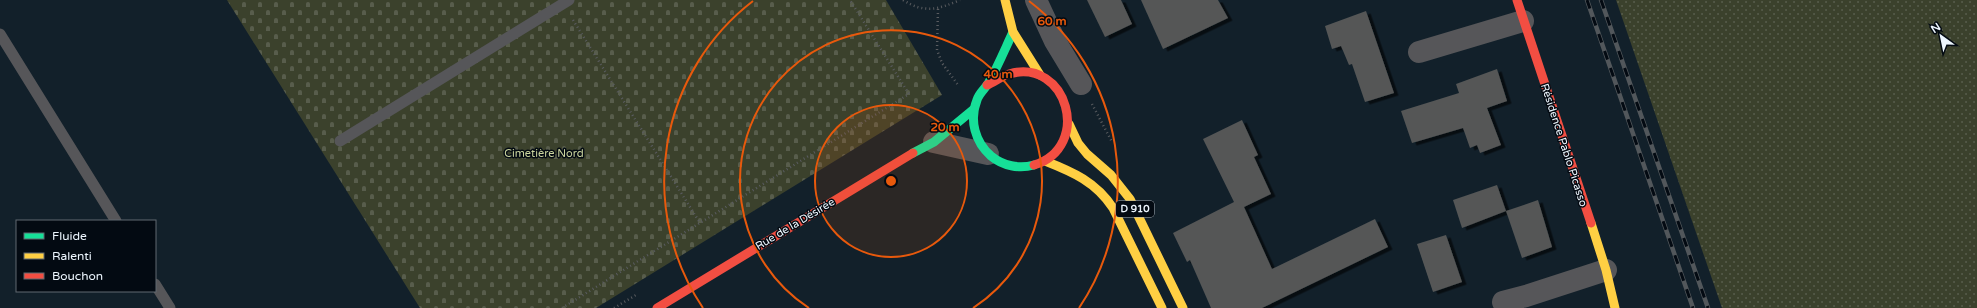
<svg xmlns="http://www.w3.org/2000/svg" width="1977" height="308" font-family="'Varela Round',sans-serif">
<style>
.grass{fill:url(#grass-dots)}
.cemetery{fill:url(#cemetery-stones)}
.building{fill:#545656;filter:url(#shadow)}
.lines{fill:none;stroke-linecap:round;stroke-linejoin:round}
.path{stroke:#5a5c60;stroke-width:2.5;stroke-dasharray:1 3;stroke-linecap:butt}
.lane{stroke:#565659;stroke-width:11}
.street{stroke:#565659;stroke-width:22}
.fast{stroke:#16e098;stroke-width:9}
.slow{stroke:#ffcf43;stroke-width:9}
.jam{stroke:#f24e42;stroke-width:9}
.rail-casing{stroke:#52575b;stroke-width:4.5}
.rail{stroke:#030a12;stroke-width:3;stroke-dasharray:9;stroke-linecap:butt}
.ring{fill:none;stroke:#e8590c;stroke-width:2}
.labels{text-anchor:middle;dominant-baseline:central;stroke-width:3;stroke-linejoin:round;paint-order:stroke}
.shield{fill:#030a12;stroke:#a7afb7;stroke-width:1}
.shield-label{font-size:10px;font-weight:bold;fill:#edf6fe}
.street-label{font-size:11px;fill:#edf6fe;stroke:#030a12}
.park-label{font-size:11px;fill:#cbd59f;stroke:#030a12}
.centre{fill:#e8590c;stroke:#030a12;stroke-width:2}
.ring-label{font-size:12px;text-anchor:middle;font-weight:bold;fill:#e8590c;stroke:#030a12;stroke-width:3;stroke-linejoin:round;paint-order:stroke}
</style>
<defs>
<pattern id="grass-dots" width="8" height="8" patternUnits="userSpaceOnUse"><rect width="8" height="8" fill="#3b412c"/><path d="M2 2h.1M6 6h.1" fill="none" stroke="#585d4c" stroke-width="1.8" stroke-linecap="round"/></pattern>
<pattern id="cemetery-stones" width="16" height="16" patternUnits="userSpaceOnUse"><rect width="16" height="16" fill="#3b412c"/><path d="M2 7V4a2 2 0 0 1 4 0v3zM10 15v-3a2 2 0 0 1 4 0v3z" fill="#585d4c"/></pattern>
<filter id="shadow"><feDropShadow dx="4.5" dy="2.5" stdDeviation="0" flood-color="#0009"/></filter>
</defs>
<rect width="100%" height="100%" fill="#12202a"/>
<!-- grass -->
<polygon class="grass" points="1616,0 1977,0 1977,308 1722,308"/>
<!-- cemetery -->
<polygon class="cemetery" points="227,0 886,0 942,95 596,308 420,308"/>
<!-- building -->
<g class="building">
<polygon points="1087,0 1121,0 1132,24 1105,37"/>
<polygon points="1141,0 1218,0 1228,18 1163,49"/>
<polygon points="1366,11 1394,93 1365,102 1352,64 1349,65 1341,46 1332,49 1325,26"/>
<polygon points="1497,69 1507,101 1487,108 1501,145 1480,153 1477,145 1470,148 1463,128 1412,143 1401,111 1459,93 1456,84"/>
<polygon points="1242,120 1258,155 1254,157 1271,194 1244,207 1272,269 1375,219 1388,247 1262,308 1211,308 1190,260 1187,262 1173,233 1234,202 1203,139"/>
<polygon points="1497,185 1506,211 1462,228 1453,200"/>
<polygon points="1538,200 1552,247 1522,258 1506,211"/>
<polygon points="1446,235 1462,282 1433,292 1417,244"/>
</g>
<g class="lines">
<!-- path -->
<g class="path">
<path d="M903 0C925 14 939 9 960 0"/>
<polyline points="938,9 937,50 942,63 958,85"/>
<polyline points="573,20 700,223"/>
<polyline points="1092,104 1112,142"/>
<polyline points="562,308 909,94 850,0"/>
<polyline points="614,308 636,295"/>
</g>
<!-- lane -->
<g class="lane">
<polyline points="0,34 116,221"/>
<polyline points="340,141 569,0"/>
<polyline points="155,284 170,308"/>
</g>
<!-- street -->
<g class="street">
<polyline points="1036,0 1055,41 1081,84"/>
<polyline points="1419,52 1523,21"/>
<polyline points="934,142 988,154"/>
<polyline points="1503,302 1526,296 1606,270"/>
</g>
<!-- fast -->
<g class="fast">
<path d="M1013 32C1005 49 998 66 989 82 986 88 979 93 977 100 969 120 975 142 991 156 1003 166 1019 169 1034 165"/>
<polyline points="913,153 934,142 974,109"/>
</g>
<!-- slow -->
<g class="slow">
<polyline points="1005,0 1013,32 1040,75"/>
<polyline points="1069,124 1078,143 1087,154 1111,175 1130,199 1183,308"/>
<path d="M1045 161C1073 172 1096 182 1113 208L1162 308"/>
<polyline points="1591,223 1606,270 1615,308"/>
</g>
<!-- jam -->
<g class="jam">
<polyline points="1517,0 1591,223"/>
<path d="M987 85C994 82 1002 76 1009 74 1067 57 1093 147 1034 165"/>
<polyline points="657,308 913,153"/>
</g>
<defs>
<g id="rail">
<polyline points="1587,0 1693,308"/>
<polyline points="1601,0 1708,308"/>
</g>
</defs>
<!-- rail casing -->
<use href="#rail" class="rail-casing"/>
<!-- rail -->
<use href="#rail" class="rail"/>
</g>
<!-- distance rings -->
<circle cx="891" cy="181" r="76" fill="#e8590c" fill-opacity=".12"/>
<g class="ring">
<circle cx="891" cy="181" r="76"/>
<path d="M809 308A151 151 0 1 1 973 308"/>
<path d="M703 308A227 227 0 0 1 753 1M1029 1A227 227 0 0 1 1079 308"/>
</g>
<g class="labels">
<!-- shield labels -->
<rect class="shield" x="1116" y="201" width="38" height="16" rx="3"/>
<g class="shield-label">
<text x="1135" y="209">D 910</text>
</g>
<!-- street labels -->
<g class="street-label">
<text transform="translate(1564 145) rotate(72)">Résidence Pablo Picasso</text>
<text transform="translate(795 224) rotate(-31)">Rue de la Désirée</text>
</g>
<!-- park labels -->
<g class="park-label">
<text x="544" y="153">Cimetière Nord</text>
</g>
</g>
<circle cx="891" cy="181" r="6" class="centre"/>
<g class="ring-label">
<text x="1052" y="25">60 m</text>
<text x="998" y="78">40 m</text>
<text x="945" y="131">20 m</text>
</g>
<!-- legend -->
<rect x="16" y="220" width="140" height="72" fill="#030a12" stroke="#616870"/>
<rect x="24" y="233" width="20" height="6" fill="#16e098" stroke="#616870"/>
<text x="52" y="240" font-size="12" fill="#edf6fe">Fluide</text>
<rect x="24" y="253" width="20" height="6" fill="#ffcf43" stroke="#616870"/>
<text x="52" y="260" font-size="12" fill="#edf6fe">Ralenti</text>
<rect x="24" y="273" width="20" height="6" fill="#f24e42" stroke="#616870"/>
<text x="52" y="280" font-size="12" fill="#edf6fe">Bouchon</text>
<!-- north arrow -->
<g transform="translate(1941 36) rotate(327)" stroke="#030a12" stroke-width="3" paint-order="stroke">
<path d="M0-3L7 15L0 10L-7 15Z" fill="#edf6fe"/>
<text y="-6" font-size="11" font-weight="bold" text-anchor="middle" fill="#edf6fe">N</text>
</g>
</svg>
